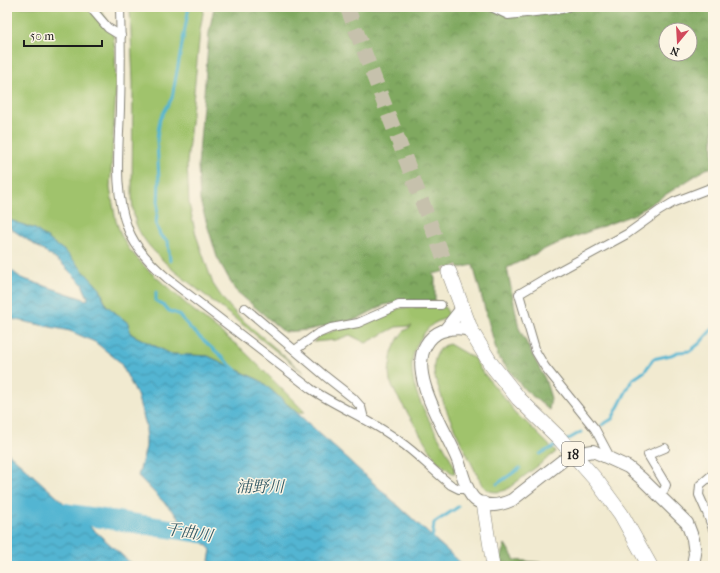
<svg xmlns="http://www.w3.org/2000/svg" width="720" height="573" font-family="'IM FELL French Canon','Noto Serif JP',serif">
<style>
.green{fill:#a0c36c;stroke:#5e7044}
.forest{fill:url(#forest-crowns);stroke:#4e623e;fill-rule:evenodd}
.water{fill:url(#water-waves);stroke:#386877}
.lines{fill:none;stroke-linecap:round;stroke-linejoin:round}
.stream{stroke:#53b5d2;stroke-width:3}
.river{stroke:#53b5d2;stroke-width:19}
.highway-tunnel{stroke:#c6c1ac;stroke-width:15;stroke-dasharray:15 8;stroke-linecap:butt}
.street-casing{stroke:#868376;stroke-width:10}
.secondary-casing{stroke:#868376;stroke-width:14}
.primary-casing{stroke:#868376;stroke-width:14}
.highway-casing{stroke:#868376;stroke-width:16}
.street{stroke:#fff;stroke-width:8}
.secondary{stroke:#fff;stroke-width:12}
.primary{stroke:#fff;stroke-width:13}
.highway{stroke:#fff;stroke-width:15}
.labels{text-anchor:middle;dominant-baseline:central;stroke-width:3;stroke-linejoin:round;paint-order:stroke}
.shield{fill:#fcf5e5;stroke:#5f5d58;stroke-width:1}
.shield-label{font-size:14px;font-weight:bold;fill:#1c1c1c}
.water-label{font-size:16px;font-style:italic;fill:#325965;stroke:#fcf5e5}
</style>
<defs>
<pattern id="forest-crowns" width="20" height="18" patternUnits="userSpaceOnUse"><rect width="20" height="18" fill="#80a960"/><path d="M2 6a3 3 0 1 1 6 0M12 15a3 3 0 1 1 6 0" fill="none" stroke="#68894e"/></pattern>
<pattern id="water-waves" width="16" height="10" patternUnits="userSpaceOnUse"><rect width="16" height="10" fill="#53b5d2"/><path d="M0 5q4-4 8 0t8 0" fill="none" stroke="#4492aa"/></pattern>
</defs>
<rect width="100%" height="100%" fill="#fcf5e5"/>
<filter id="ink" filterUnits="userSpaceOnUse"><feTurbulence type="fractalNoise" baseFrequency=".025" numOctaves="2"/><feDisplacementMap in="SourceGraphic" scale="8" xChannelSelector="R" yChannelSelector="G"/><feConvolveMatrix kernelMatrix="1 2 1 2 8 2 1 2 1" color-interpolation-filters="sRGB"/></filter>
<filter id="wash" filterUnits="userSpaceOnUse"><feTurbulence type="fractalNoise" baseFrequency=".012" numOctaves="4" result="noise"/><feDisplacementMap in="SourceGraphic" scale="16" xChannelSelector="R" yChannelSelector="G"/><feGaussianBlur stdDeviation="0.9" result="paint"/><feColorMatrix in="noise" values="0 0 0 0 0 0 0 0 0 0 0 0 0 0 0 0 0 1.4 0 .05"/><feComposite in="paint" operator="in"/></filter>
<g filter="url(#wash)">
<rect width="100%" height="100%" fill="#f1ead0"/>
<!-- green -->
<g class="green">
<polygon points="7,7 98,7 107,19 113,35 115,50 116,90 110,188 116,221 121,235 129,249 146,268 193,310 243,350 305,412 296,412 261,381 208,356 171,354 131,334 128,323 106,305 100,289 35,229 7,219"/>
<path d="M130 7H204L200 31 187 163 189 204 196 235 213 284 223 299 238 316 304 373 173 270C160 258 142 241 136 224 133 214 132 203 132 193L133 83Z"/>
<path d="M444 306 450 316C444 319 438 321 433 324 427 328 423 335 419 341 395 380 438 430 454 466L455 473H452L436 460 396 394 390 381 389 372 392 352 398 339 404 331 412 326 396 327 366 343 350 335 336 340 313 342 319 336 400 308Z"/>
<path d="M449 344 475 359 480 369 510 405 515 414 526 422 556 452 506 490C496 493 489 493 482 485 467 453 449 422 439 389 437 383 434 377 434 371 433 360 437 347 449 344Z"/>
</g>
<!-- forest -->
<g class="forest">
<path d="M214 7H713V167L706 169 635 214 551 246 507 268 519 328 545 379 551 398 549 410 525 390 498 357 473 265 433 274 435 278V301H408L384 305 357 319 308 330 284 332 235 290 217 257 200 201 198 166 209 33ZM666 30H690V54H666Z"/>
<path d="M505 544 515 560 577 566H502C498 559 503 551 505 544Z"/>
</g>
<!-- water -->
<g class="water">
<polygon points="7,219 35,229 66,252 100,289 106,305 128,323 131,334 171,354 208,356 261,381 296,412 464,566 220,566 209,561 211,550 138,476 146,447 146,425 137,395 120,362 95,342 70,331 7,318 7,267 21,278 87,300 88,298 82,284 60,262 7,226"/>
<polygon points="7,452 134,566 7,566"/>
</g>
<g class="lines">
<!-- stream -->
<g class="stream">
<polyline points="170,261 168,242 160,235 156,224 158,205 159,181 157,138 160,119 172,98 189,7"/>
<polyline points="156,292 156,301 163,305 169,311 178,314 191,329 236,370"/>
<polyline points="602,425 612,419 632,380 645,371 653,359 671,355 678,352 690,351 700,343 713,328"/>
<polyline points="567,440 581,432"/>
<polyline points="540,454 559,444"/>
<polyline points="497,484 520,468"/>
<polyline points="432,540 434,523 458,507"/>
</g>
<!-- river -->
<polyline class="river" points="7,504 219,536"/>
</g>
</g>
<g filter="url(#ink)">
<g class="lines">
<!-- highway-tunnel -->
<polyline class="highway-tunnel" points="347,7 449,272"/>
<defs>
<g id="street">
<polyline points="90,7 108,28 121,36"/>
<path d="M120 7C121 41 121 74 120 108 119 147 113 192 128 229 136 249 151 264 167 278L311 389C339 408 372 420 399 441 418 454 433 471 451 485L459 489H468"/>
<polyline points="491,7 508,15 562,9 568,7"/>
<polyline points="245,308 325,376 353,398 361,407 364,419"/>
<polyline points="295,350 317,334 331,328 358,323 399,305 441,305"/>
<polyline points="611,459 595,429 545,367 536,352 519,294 546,278 627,234 659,211 674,202 713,187"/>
<polyline points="713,474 700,485 699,495 707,513 713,529"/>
<polyline points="658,495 664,490 666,485 648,455 665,448"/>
</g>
<g id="secondary">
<polyline points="445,330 460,311 461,304"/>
<path d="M471 331C462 327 451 328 442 331 434 334 430 338 426 345 408 374 445 429 457 458 462 469 466 495 477 501 488 508 501 505 512 500L562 461"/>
<polyline points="581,453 593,451 628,467 641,478 687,523 693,539 695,554 693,564 692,566"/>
</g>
<polyline id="primary" points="483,503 493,566"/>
<polyline id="highway" points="449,272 471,331 491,364 519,399 559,438 596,480 621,514 650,566"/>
</defs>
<!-- street casing -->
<use href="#street" class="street-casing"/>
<!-- secondary casing -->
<use href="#secondary" class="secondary-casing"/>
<!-- primary casing -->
<use href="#primary" class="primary-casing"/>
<!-- highway casing -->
<use href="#highway" class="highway-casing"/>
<!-- street -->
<use href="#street" class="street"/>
<!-- secondary -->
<use href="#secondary" class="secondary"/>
<!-- primary -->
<use href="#primary" class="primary"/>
<!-- highway -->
<use href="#highway" class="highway"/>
</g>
</g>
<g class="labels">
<!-- shield labels -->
<rect class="shield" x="562" y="442" width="22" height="24" rx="3"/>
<g class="shield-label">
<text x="573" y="454">18</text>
</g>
<!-- water labels -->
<g class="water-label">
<text x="260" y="486">浦野川</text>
<text transform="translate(189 532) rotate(9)">千曲川</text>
</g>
</g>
<!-- margin -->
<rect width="720" height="573" fill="none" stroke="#fcf5e5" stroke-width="24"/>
<!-- north arrow -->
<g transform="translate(678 42) rotate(198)"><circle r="19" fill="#fcf5e5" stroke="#a29e95"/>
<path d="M0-3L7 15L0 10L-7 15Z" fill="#d1495b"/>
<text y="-6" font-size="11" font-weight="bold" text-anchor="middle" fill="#1c1c1c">N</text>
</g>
<!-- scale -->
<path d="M24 40v6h78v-6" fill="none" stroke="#1c1c1c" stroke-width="2"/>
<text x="30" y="40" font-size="12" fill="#1c1c1c" stroke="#fcf5e5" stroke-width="3" paint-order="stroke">50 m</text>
</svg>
